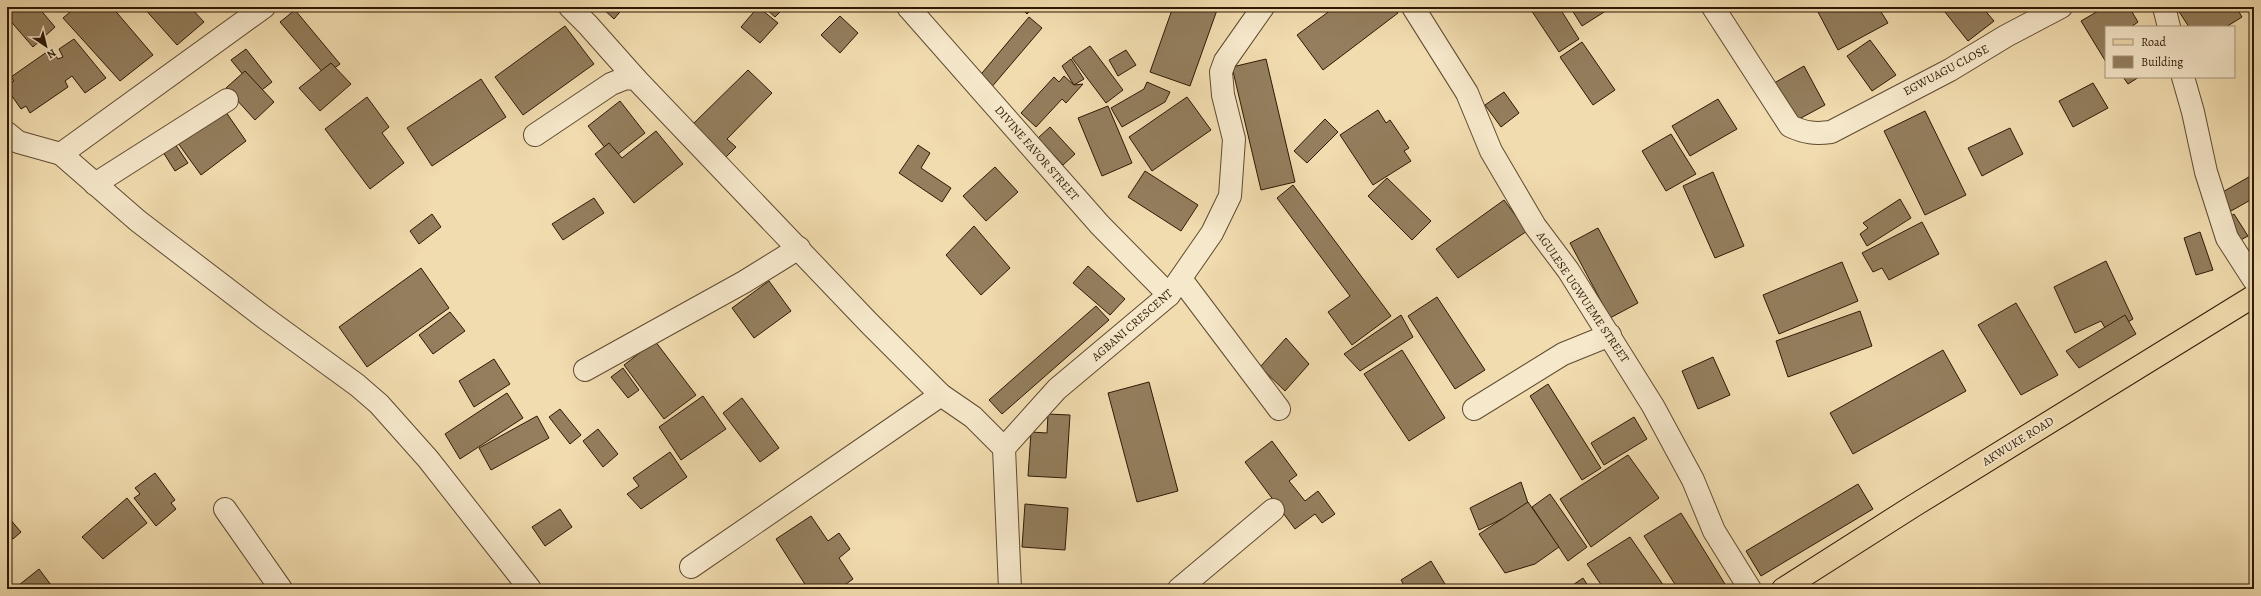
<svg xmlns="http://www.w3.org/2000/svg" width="2261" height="596" font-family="Alegreya,serif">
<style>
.building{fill:#937e5d;stroke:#2e1905}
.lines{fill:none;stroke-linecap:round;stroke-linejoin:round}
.minor-casing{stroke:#5f4a30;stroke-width:24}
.major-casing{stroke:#2e1905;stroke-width:24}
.minor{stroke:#f6e8cb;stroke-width:22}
.major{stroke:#f1dcaf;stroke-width:22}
.labels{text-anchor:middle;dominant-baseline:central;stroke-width:4;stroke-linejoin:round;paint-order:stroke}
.street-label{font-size:12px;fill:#2e1905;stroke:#f6e8cb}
</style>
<rect width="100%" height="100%" fill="#f1dcaf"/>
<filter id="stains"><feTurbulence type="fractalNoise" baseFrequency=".005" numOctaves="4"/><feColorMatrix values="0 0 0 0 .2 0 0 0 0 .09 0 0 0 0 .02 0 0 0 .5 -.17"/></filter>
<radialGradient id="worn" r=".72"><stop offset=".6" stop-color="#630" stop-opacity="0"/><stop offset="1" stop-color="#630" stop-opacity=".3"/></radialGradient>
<!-- building -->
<g class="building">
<polygon points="7,7 38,7 55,27 33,47 7,17"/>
<polygon points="76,7 112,7 153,55 120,81 63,18"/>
<polygon points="143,7 190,7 204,22 177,45"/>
<polygon points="601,7 624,7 614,19"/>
<polygon points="758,7 778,23 760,43 741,27"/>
<polygon points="764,7 785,7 775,17"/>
<polygon points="1020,7 1034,7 1027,14"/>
<polygon points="1173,7 1209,7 1217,10 1190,86 1150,72"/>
<polygon points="1335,7 1393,7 1398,13 1323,70 1297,35"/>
<polygon points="1529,7 1559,7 1579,39 1559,52"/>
<polygon points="1570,7 1612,7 1582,26"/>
<polygon points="1829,7 1878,7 1888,23 1838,50 1818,12"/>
<polygon points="1941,7 1982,7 1994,21 1968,41"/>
<polygon points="2105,7 2129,7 2138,22 2131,27 2106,27 2106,62 2081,21"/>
<polygon points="2176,7 2236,7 2242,17 2226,27 2189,27"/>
<polygon points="295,10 340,64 325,75 280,22"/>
<polygon points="840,16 858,33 840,53 821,35"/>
<polygon points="1029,17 1042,28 990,89 977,79"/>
<polygon points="565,26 594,64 523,115 495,77"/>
<polygon points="74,39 106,78 85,93 72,76 65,81 68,87 30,113 26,106 21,109 7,89 7,85 14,81 11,77 51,49 58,59 63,57 59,49"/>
<polygon points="1870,40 1896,75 1872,91 1847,56"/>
<polygon points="1582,42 1615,90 1593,105 1560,57"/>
<polygon points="1090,46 1123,90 1106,103 1072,58"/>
<polygon points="246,49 272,82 258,93 231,60"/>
<polygon points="1126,50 1136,65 1118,76 1109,60"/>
<polygon points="1071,59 1084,79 1074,85 1062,66"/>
<polygon points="1266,59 1295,182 1261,190 1232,67"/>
<polygon points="331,63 351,84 320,111 299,88"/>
<polygon points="1804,66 1825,105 1790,124 1769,86"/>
<polygon points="748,70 772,93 727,139 736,147 725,158 692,125"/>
<polygon points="245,71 274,102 255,120 226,88"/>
<polygon points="1064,76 1074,85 1083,84 1066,103 1062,99 1036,127 1021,113 1054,77 1059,82"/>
<polygon points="2123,77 2139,77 2128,84"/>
<polygon points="481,79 506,117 432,166 407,128"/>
<polygon points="1147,82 1170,92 1165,102 1122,127 1111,108 1144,89"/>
<polygon points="2093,83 2108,108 2073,127 2059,101"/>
<polygon points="1504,92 1519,113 1501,127 1485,105"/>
<polygon points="367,97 389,127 382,133 404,163 370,189 325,129"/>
<polygon points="1187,97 1211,130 1152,171 1129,137"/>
<polygon points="1718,99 1737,129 1690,156 1672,126"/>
<polygon points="620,101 645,133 613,158 588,126"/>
<polygon points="221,105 246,141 201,175 175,139"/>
<polygon points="1108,106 1132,163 1102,176 1078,118"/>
<polygon points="1378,110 1386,123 1390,120 1409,148 1404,151 1411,161 1373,185 1340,135"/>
<polygon points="1925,111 1966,195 1925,215 1884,131"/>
<polygon points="1325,119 1338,132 1307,163 1294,151"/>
<polygon points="1050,127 1075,154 1063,165 1038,138"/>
<polygon points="2010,128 2023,154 1982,176 1968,148"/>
<polygon points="656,131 683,164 634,203 595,154 609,143 622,158"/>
<polygon points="1671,134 1696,174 1666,191 1642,151"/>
<polygon points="175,144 188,163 175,171 163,152"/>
<polygon points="918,145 930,153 921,168 951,188 942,202 899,173"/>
<polygon points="995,167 1018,192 986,221 963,196"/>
<polygon points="1145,171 1198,205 1181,231 1128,197"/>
<polygon points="1713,172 1744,246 1715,258 1683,186"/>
<polygon points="2254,174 2254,198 2231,211 2221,193"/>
<polygon points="1387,178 1431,221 1412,240 1368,196"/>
<polygon points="1293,185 1391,316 1352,345 1328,312 1350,296 1277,198"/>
<polygon points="594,198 604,213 563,240 552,224"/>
<polygon points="1900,199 1911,218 1867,246 1860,234 1868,228 1863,223"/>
<polygon points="1504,200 1527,231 1458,278 1436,249"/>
<polygon points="432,214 441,227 419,244 410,231"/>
<polygon points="2234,214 2248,236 2237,242 2224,220"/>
<polygon points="1922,222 1939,254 1889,280 1882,268 1873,272 1862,253"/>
<polygon points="974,226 1010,268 981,295 946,255"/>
<polygon points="1598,228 1638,303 1610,318 1570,243"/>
<polygon points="2200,232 2213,270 2196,275 2184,238"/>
<polygon points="2106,261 2133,319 2108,333 2101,321 2075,333 2054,287"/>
<polygon points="1842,262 1858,301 1779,334 1763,295"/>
<polygon points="1088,266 1125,299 1110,315 1073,283"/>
<polygon points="421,268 449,308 367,367 339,327"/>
<polygon points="769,281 791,311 754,338 732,308"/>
<polygon points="1437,297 1485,370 1455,389 1408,316"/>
<polygon points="2016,303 2058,375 2021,395 1978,325"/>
<polygon points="1096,306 1109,320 1002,414 989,400"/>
<polygon points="1860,311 1872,346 1788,377 1776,341"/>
<polygon points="450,312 465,331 433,354 419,335"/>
<polygon points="1401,315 1413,337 1360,371 1344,354"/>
<polygon points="2125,315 2136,334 2079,368 2066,351"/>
<polygon points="1286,338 1309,364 1285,391 1260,367"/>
<polygon points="655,341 696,395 664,419 624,365"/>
<polygon points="1402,350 1445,418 1409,441 1364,374"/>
<polygon points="1943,350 1966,391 1853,454 1830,413"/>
<polygon points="1713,357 1730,395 1698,409 1682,371"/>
<polygon points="494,359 510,384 474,407 459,381"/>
<polygon points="623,368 639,390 628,398 611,377"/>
<polygon points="1149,382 1178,491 1137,502 1108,393"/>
<polygon points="1548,384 1601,468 1582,480 1530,396"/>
<polygon points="507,393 523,418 460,459 445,434"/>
<polygon points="703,396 726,429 681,460 659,427"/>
<polygon points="742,398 779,448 760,462 723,413"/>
<polygon points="560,409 581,435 570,444 549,417"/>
<polygon points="1048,414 1070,415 1066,478 1028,476 1031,432 1047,433"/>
<polygon points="537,416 549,438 491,470 479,448"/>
<polygon points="1634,417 1647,439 1604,465 1591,443"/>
<polygon points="598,429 618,454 603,467 583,441"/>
<polygon points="1272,441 1297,475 1289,481 1305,501 1318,491 1335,514 1322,523 1315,514 1295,529 1245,462"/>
<polygon points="670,452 687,477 641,509 627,494 639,486 633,478"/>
<polygon points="1628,455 1659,498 1591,547 1560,499"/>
<polygon points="155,473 175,500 171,503 176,509 156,526 134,498 140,494 135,488"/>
<polygon points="1521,482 1529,506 1479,530 1470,508"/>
<polygon points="1858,484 1873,509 1761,576 1746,551"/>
<polygon points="1550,494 1587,547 1568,561 1532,507"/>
<polygon points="127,498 147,523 103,559 82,537"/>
<polygon points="1528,502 1559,547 1535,564 1505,573 1479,534"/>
<polygon points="1025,504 1068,508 1065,550 1022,547"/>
<polygon points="560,509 572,527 545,546 532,527"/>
<polygon points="1681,513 1728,589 1678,589 1644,536"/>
<polygon points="811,516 828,541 839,533 850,549 839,558 853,579 839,589 808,589 776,539"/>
<polygon points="9,518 21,532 13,539 7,532 7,520"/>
<polygon points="1630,537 1666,589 1604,589 1587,564"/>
<polygon points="1431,561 1448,589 1406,589 1401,580"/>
<polygon points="39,569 54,589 14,589"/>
<polygon points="1583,578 1590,589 1567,589"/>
</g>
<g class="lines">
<defs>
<g id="minor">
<polyline points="570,7 588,25 636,79"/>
<polyline points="908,7 1100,225 1169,295"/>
<polyline points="1413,7 1467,93 1491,151 1535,226 1568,270 1653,406 1693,480 1714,531 1750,589"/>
<path d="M1713 7 1790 126C1805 133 1815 134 1831 132L1950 70 2006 36 2061 7"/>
<polyline points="2164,7 2169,27"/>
<polyline points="2183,77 2193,112 2206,172 2227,238 2254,280"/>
<polyline points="7,133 18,142 61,154 138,221 265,318 357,385 379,404 428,459 530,589"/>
<polyline points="535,135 611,84 626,78 636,79 869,323 941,395 973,417 1004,448"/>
<polyline points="61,154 264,7"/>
<polyline points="95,184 227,100"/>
<polyline points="1181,279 1279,409"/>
<polyline points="585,370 744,282 799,248"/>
<polyline points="1474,409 1563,354 1610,335"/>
<polyline points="225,509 281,589"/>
<polyline points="691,567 941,395"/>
<polyline points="1010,589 1004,448 1057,389 1169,295 1212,233 1230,196 1234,139 1223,95 1221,72 1225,61 1263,7"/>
<polyline points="1179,589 1273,510"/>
</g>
<polyline id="major" points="1783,589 1915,505 2254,296"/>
</defs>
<!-- minor casing -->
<use href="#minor" class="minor-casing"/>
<!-- major casing -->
<use href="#major" class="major-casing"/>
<!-- minor -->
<use href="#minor" class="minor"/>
<!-- major -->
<use href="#major" class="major"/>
</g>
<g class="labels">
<!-- street labels -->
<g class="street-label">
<text transform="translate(1946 70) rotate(-28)">EGWUAGU CLOSE</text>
<text transform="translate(1037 153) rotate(49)">DIVINE FAVOR STREET</text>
<text transform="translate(1583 297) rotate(56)">AGULESE UGWUEME STREET</text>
<text transform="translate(1132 325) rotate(-41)">AGBANI CRESCENT</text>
<text transform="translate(2018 441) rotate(-32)">AKWUKE ROAD</text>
</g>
</g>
<!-- margin -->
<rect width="2261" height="596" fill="none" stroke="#f1dcaf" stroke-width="24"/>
<rect x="8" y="8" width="2245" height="580" fill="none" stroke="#2e1905" stroke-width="2"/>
<rect x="12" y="12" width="2237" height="572" fill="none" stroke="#2e1905"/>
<!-- legend -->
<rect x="2105" y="26" width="130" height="52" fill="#f6e8cb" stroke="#a6957c"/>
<rect x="2113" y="39" width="20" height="6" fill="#f1dcaf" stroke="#a6957c"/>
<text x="2141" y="46" font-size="12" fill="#2e1905">Road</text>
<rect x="2113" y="56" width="20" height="12" fill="#937e5d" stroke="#a6957c"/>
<text x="2141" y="66" font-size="12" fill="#2e1905">Building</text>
<!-- north arrow -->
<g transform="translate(46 46) rotate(145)" stroke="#f6e8cb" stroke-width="3" paint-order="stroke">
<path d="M0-3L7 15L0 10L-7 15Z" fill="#2e1905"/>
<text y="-6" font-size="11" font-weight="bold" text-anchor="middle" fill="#2e1905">N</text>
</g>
<rect width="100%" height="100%" filter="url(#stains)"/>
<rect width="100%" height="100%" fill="url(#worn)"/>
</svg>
